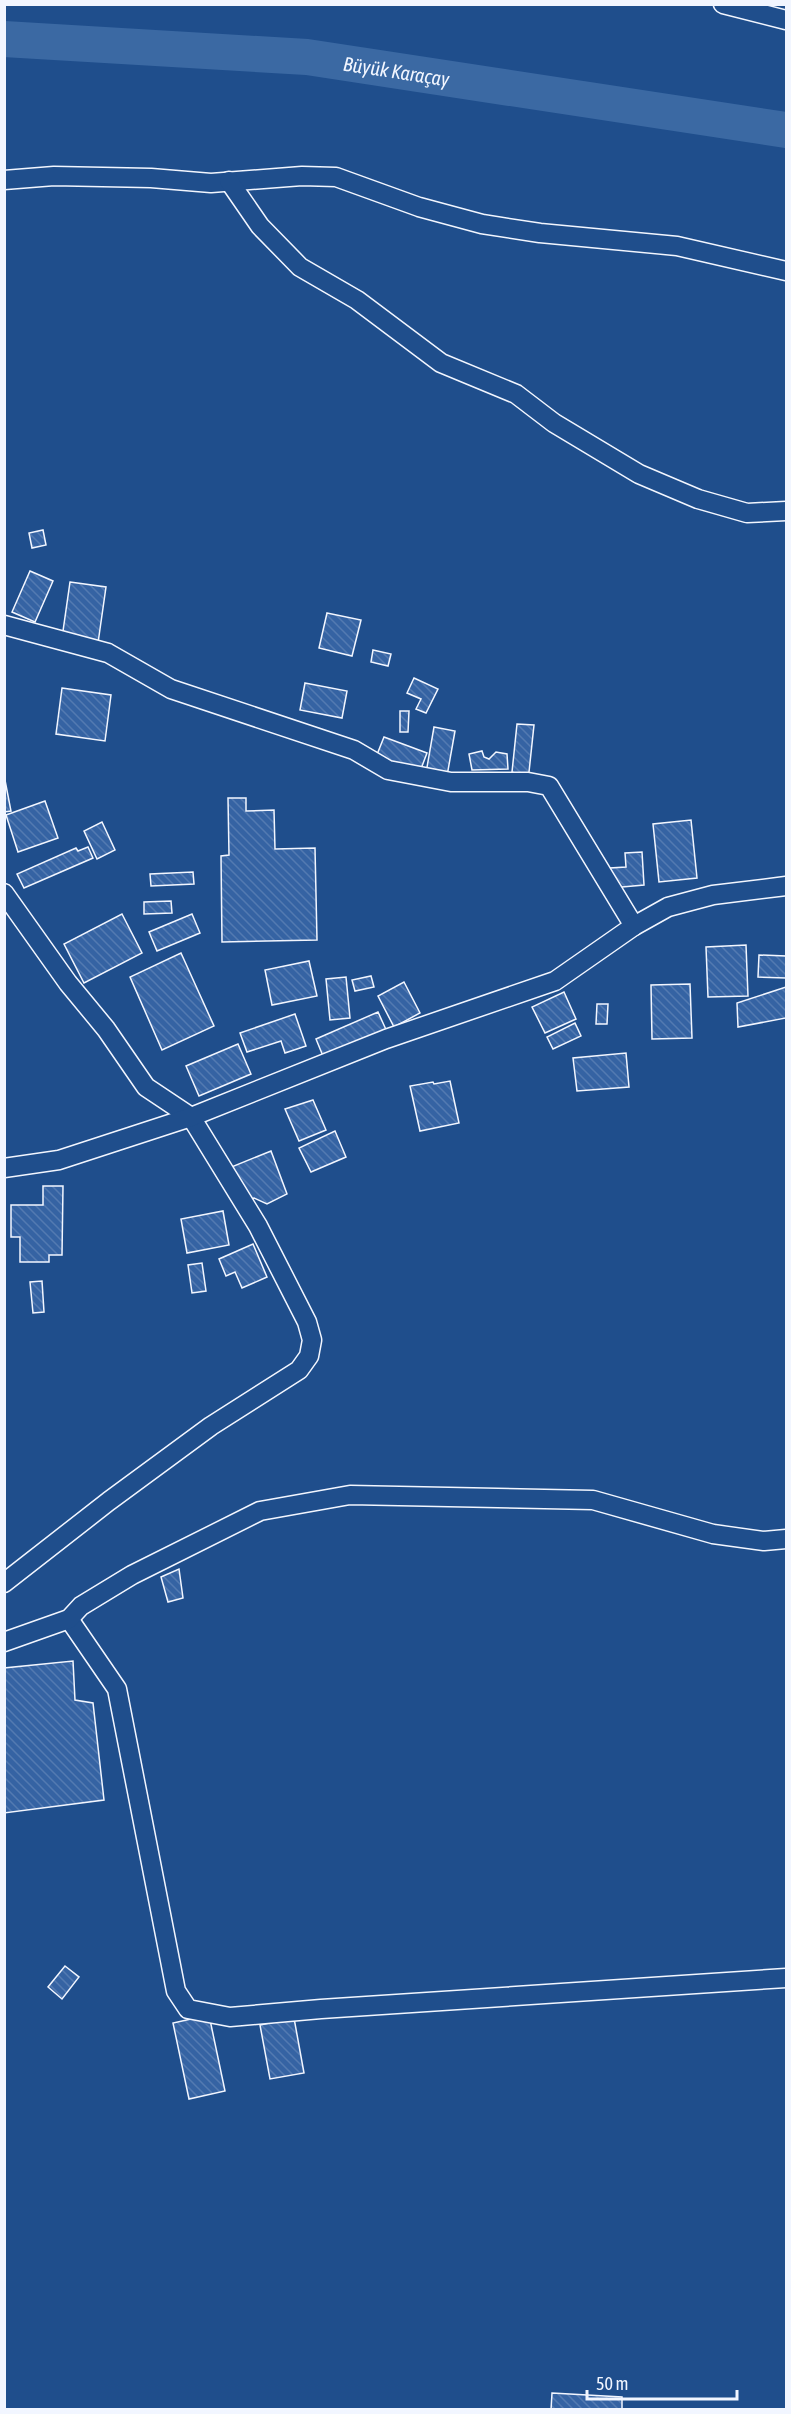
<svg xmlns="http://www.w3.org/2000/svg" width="791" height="2414" font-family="'Asap Condensed',sans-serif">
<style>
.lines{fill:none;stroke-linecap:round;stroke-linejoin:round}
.river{stroke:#3b69a3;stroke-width:36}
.building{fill:url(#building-back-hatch);stroke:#f2f6ff;stroke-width:1.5}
.street-casing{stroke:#f2f6ff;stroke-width:21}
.street{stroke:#1f4e8c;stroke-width:18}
.labels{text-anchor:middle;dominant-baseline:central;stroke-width:4.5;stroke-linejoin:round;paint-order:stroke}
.water-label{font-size:20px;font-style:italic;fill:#f2f6ff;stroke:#1f4e8c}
</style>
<defs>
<pattern id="building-back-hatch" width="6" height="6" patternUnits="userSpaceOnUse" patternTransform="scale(1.5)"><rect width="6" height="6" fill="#3563a3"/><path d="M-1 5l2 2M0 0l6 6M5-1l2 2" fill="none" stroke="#537ab1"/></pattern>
</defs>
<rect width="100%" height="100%" fill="#1f4e8c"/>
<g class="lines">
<!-- river -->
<path class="river" id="s1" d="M4 39 307 57 786 130"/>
</g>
<!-- building -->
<g class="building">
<polygon points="43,530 46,545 32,548 29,533"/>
<polygon points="30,571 53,581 35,622 12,612"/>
<polygon points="70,582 106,587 98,643 62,638"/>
<polygon points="327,613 361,620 352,656 319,648"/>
<polygon points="373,650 391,654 388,666 371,662"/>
<polygon points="414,678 438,689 426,713 416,709 421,699 407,693"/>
<polygon points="305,683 347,691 342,718 300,710"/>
<polygon points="62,688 111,695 105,741 56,734"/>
<polygon points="400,711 409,711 408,732 400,732"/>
<polygon points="517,724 534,725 529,772 525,777 512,772"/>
<polygon points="434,727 455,731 447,776 426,773"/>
<polygon points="384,737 427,753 419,774 376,757"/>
<polygon points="482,751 484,757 489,759 496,752 507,754 508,769 472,770 469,754"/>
<polygon points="4,775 11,811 4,812"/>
<polygon points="228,798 246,798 246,811 274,810 275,849 315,848 317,940 222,942 221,856 229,855"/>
<polygon points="45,801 58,838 18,852 6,815"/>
<polygon points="691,820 697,878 659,882 653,824"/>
<polygon points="102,822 115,850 97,859 84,831"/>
<polygon points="88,847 93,858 24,888 17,874 76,848 78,851"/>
<polygon points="642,852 644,885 611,888 610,868 626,867 625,853"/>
<polygon points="193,872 194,884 151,886 150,874"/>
<polygon points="171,901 172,913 144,914 144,902"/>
<polygon points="122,914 142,953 84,983 64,944"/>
<polygon points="192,914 200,933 157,951 149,932"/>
<polygon points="746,945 748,996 708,997 706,947"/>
<polygon points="181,953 214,1026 162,1050 130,977"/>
<polygon points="759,955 786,956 786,978 758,977"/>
<polygon points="309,961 317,996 272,1005 265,970"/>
<polygon points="371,976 374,987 355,991 352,980"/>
<polygon points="346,977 350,1018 330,1020 326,979"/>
<polygon points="404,982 420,1013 394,1027 378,996"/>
<polygon points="690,984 692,1038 652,1039 651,985"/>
<polygon points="786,987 786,1018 738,1027 737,1003"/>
<polygon points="564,992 576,1019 545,1033 532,1007"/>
<polygon points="597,1004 608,1004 607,1024 596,1024"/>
<polygon points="378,1012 388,1034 325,1061 316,1039"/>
<polygon points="295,1014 306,1046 285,1053 281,1041 247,1052 240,1033"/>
<polygon points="575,1023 581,1036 553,1049 547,1037"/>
<polygon points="238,1044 251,1074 199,1096 186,1066"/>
<polygon points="626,1053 629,1087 577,1091 573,1058"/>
<polygon points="450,1081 459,1123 420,1131 410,1086 433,1082 434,1084"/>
<polygon points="313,1100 326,1130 299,1141 285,1109"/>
<polygon points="335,1131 346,1157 311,1172 299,1148"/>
<polygon points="271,1151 287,1194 267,1204 254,1198 245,1201 224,1170"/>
<polygon points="43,1186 63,1186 62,1255 49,1255 49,1262 20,1262 20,1237 11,1237 11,1205 43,1205"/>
<polygon points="223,1211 229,1245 187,1253 181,1219"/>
<polygon points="253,1244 267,1277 242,1288 235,1272 226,1276 219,1259"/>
<polygon points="202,1263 206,1291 192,1293 188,1265"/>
<polygon points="42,1281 44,1312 33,1313 30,1282"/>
<polygon points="179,1569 183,1598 168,1602 161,1577"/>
<polygon points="73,1661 75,1700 93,1703 104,1800 4,1813 4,1668"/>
<polygon points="65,1966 79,1977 62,1999 48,1987"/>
<polygon points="209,2015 225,2091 189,2099 173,2023"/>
<polygon points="294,2018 304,2073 270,2079 260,2025"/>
<polygon points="552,2393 622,2397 622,2410 551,2410"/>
</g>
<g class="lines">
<defs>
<g id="street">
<polyline points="723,4 786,20"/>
<polyline points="4,180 54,176 151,178 211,183 302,176 336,177 419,207 482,224 540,233 677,246 786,271"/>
<polyline points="229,181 260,226 300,267 357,300 441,363 516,394 554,423 639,474 698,499 747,513 786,511"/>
<polyline points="4,625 108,653 171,689 354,750 388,770 451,782 528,782 549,786 634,926"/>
<polyline points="4,893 68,983 106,1029 146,1087 191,1117 258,1226 307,1322 312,1340 309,1356 299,1370 211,1426 109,1501 4,1583"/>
<polyline points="4,1168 59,1160 191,1117 386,1039 555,981 634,926 668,907 713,895 786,886"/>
<polyline points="69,1619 117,1689 176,1991 188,2009 230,2017 321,2009 786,1978"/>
<polyline points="4,1642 69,1619 81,1606 132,1575 260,1511 350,1495 593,1500 713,1534 764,1541 786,1539"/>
</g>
</defs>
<!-- street casing -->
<use href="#street" class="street-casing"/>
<!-- street -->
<use href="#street" class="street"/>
</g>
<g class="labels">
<!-- water labels -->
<g class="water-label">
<text stroke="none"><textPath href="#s1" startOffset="394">Büyük Karaçay</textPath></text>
</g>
</g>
<!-- border -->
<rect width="791" height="2414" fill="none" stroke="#f2f6ff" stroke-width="12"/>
<!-- scale -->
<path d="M587 2390v9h150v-9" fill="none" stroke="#f2f6ff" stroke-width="3"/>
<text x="596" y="2390" font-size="18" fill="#f2f6ff" stroke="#1f4e8c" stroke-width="4.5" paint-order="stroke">50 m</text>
</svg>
